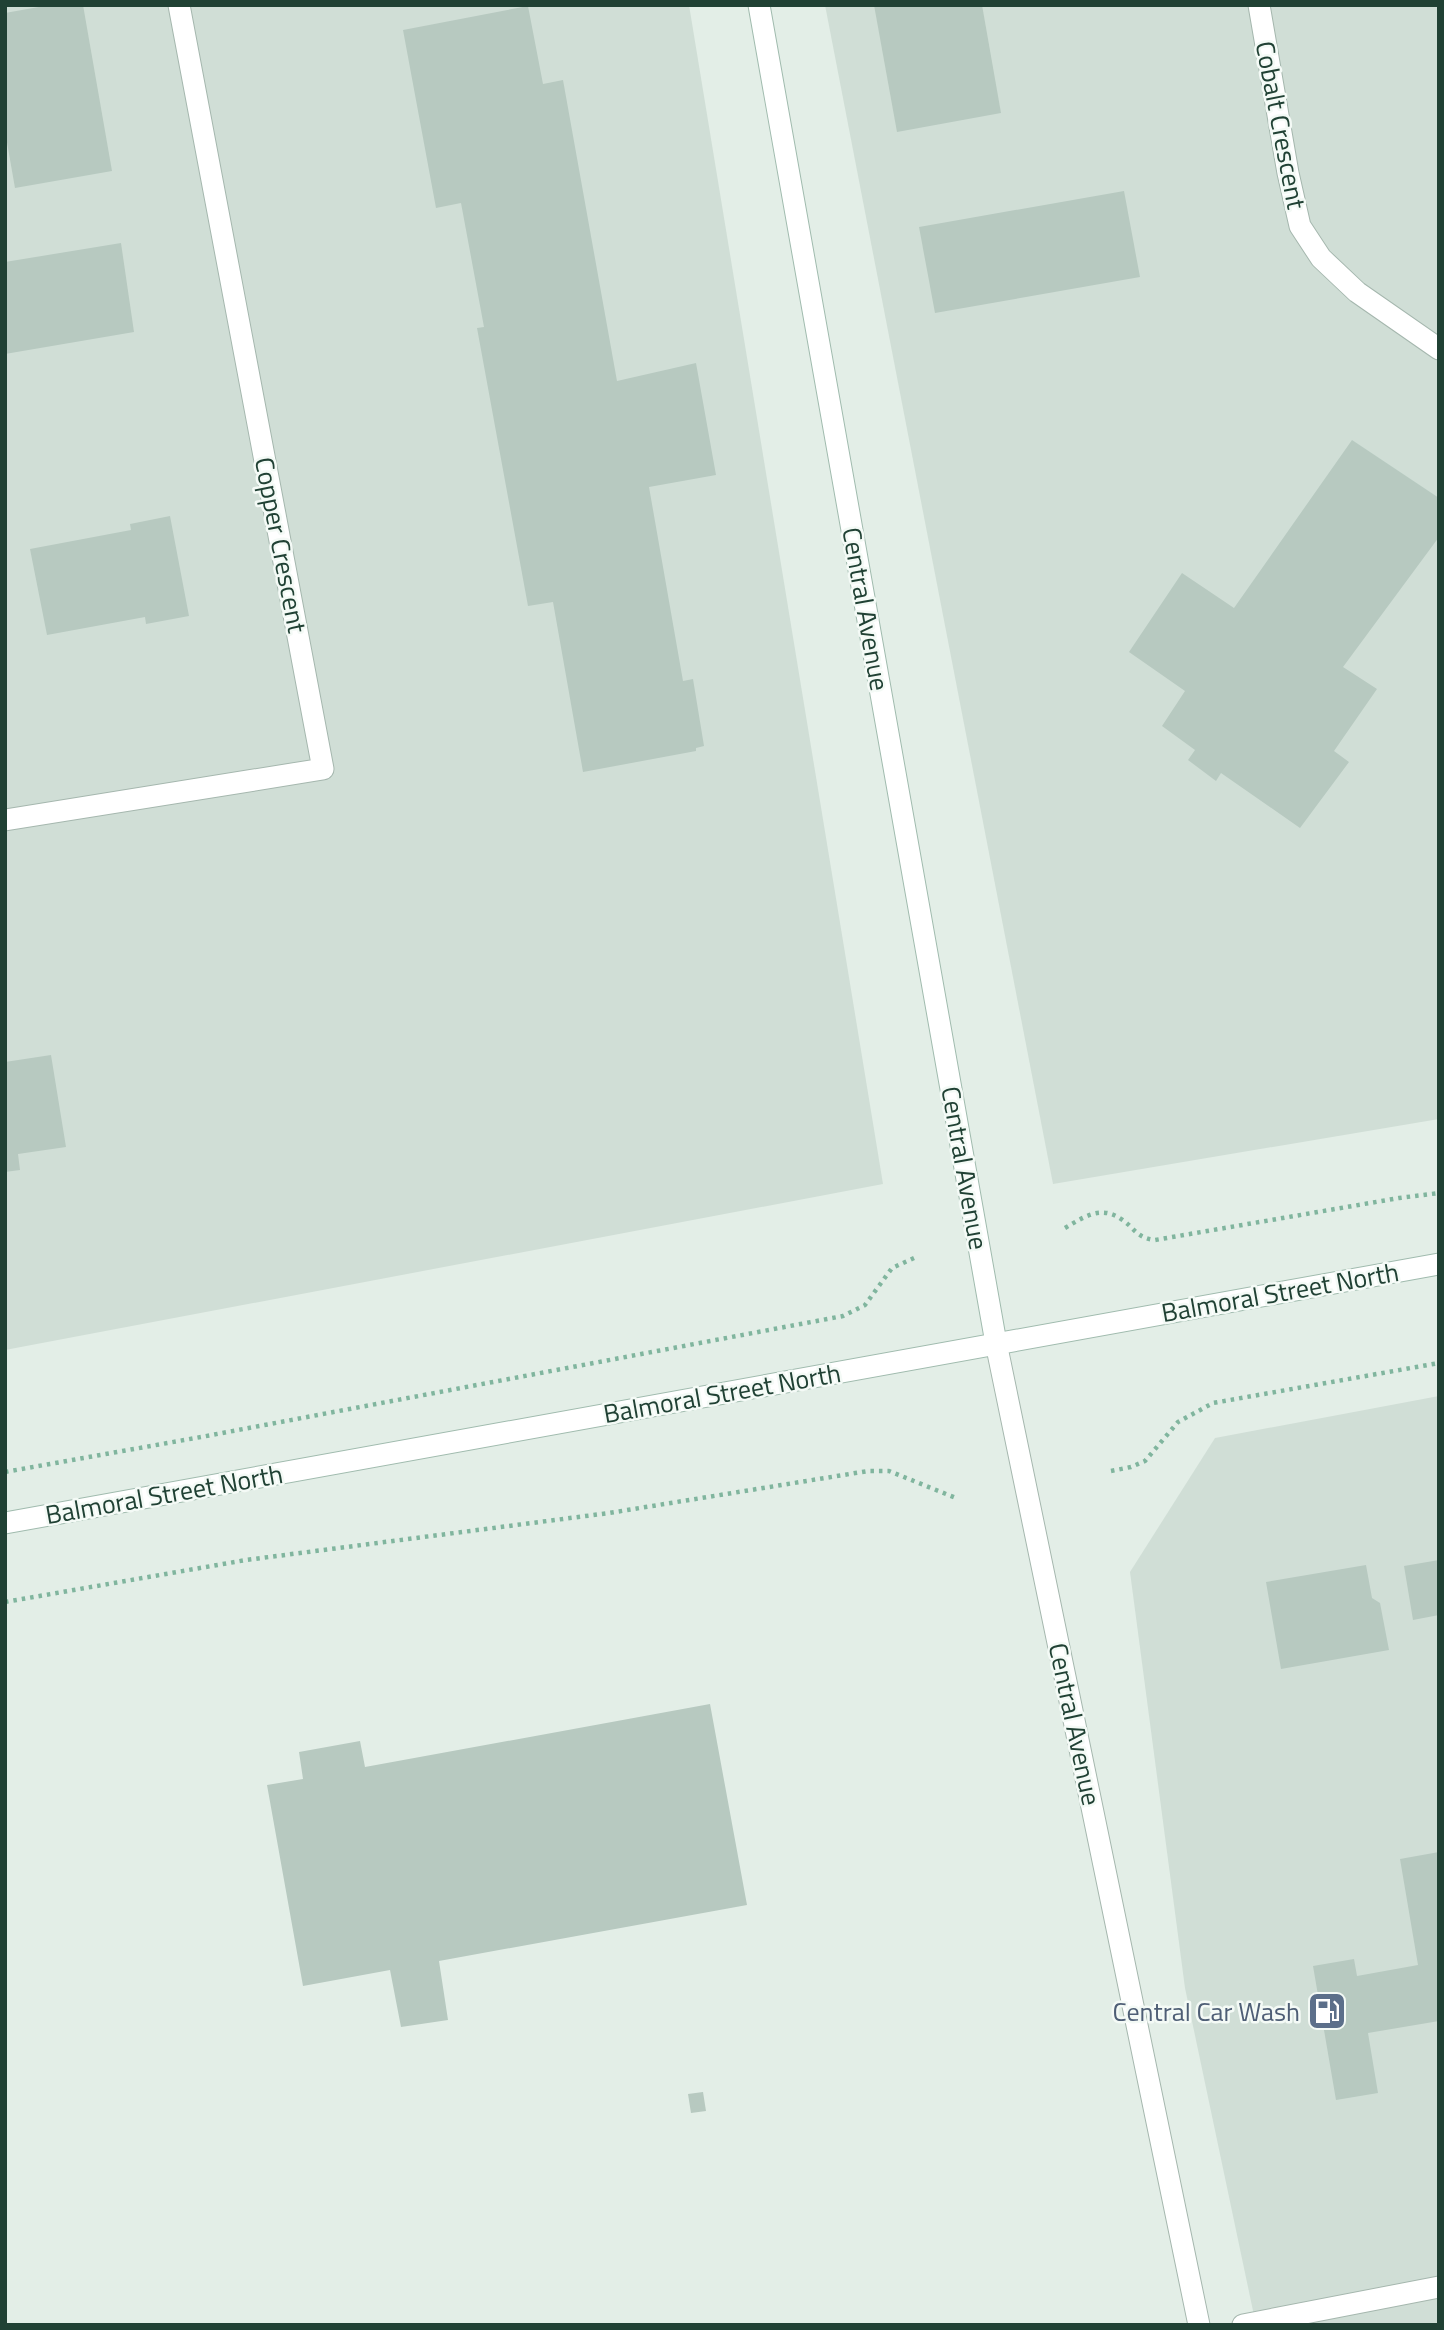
<svg xmlns="http://www.w3.org/2000/svg" width="1444" height="2330" font-family="'Titillium Web',sans-serif">
<style>
.built{fill:#d0ded6}
.building{fill:#b7c9c0}
.lines{fill:none;stroke-linecap:round;stroke-linejoin:round}
.minor-casing{stroke:#a5b7ae;stroke-width:23}
.tertiary-casing{stroke:#a5b7ae;stroke-width:23}
.secondary-casing{stroke:#a0bbae;stroke-width:23}
.path{stroke:#80b59e;stroke-width:4.5;stroke-dasharray:3.5 5;stroke-linecap:butt}
.minor{stroke:#fff;stroke-width:21}
.tertiary{stroke:#fff;stroke-width:21}
.secondary{stroke:#fff;stroke-width:21}
.labels{text-anchor:middle;dominant-baseline:central;stroke-width:5;stroke-linejoin:round;paint-order:stroke}
.street-label{font-size:26px;fill:#204134;stroke:#f4faf6}
.service-label{font-size:26px;fill:#4e5e75;stroke:#f4faf6;text-anchor:end}
</style>
<rect width="100%" height="100%" fill="#e3eee7"/>
<!-- built -->
<g class="built">
<polygon points="5,5 689,5 883,1184 5,1350"/>
<polygon points="825,5 1439,5 1439,1119 1053,1184"/>
<polygon points="1439,1396 1439,2325 1256,2325 1185,1988 1130,1572 1215,1438"/>
</g>
<!-- building -->
<g class="building">
<polygon points="50,5 83,5 112,171 15,188 5,131 5,13"/>
<polygon points="874,5 982,5 1001,113 897,132"/>
<polygon points="528,6 543,84 563,80 617,381 696,363 716,475 649,487 683,681 693,679 704,746 696,748 696,751 583,772 553,602 528,606 477,328 484,327 461,203 436,208 403,30"/>
<polygon points="1124,191 1140,277 935,313 919,227"/>
<polygon points="121,243 134,332 5,354 5,262"/>
<polygon points="1352,440 1439,498 1439,537 1343,667 1377,689 1334,751 1349,762 1300,828 1221,773 1216,781 1188,760 1195,750 1162,726 1185,691 1129,652 1182,573 1234,608"/>
<polygon points="170,516 189,616 146,624 145,617 47,635 30,549 131,530 130,524"/>
<polygon points="51,1055 66,1147 18,1154 20,1170 5,1172 5,1062"/>
<polygon points="1439,1560 1439,1615 1413,1620 1404,1566"/>
<polygon points="1366,1565 1372,1598 1380,1603 1389,1650 1281,1669 1266,1582"/>
<polygon points="710,1704 747,1905 439,1961 448,2020 401,2027 390,1970 303,1986 267,1785 303,1779 299,1752 360,1741 365,1767"/>
<polygon points="1439,1852 1439,2021 1368,2033 1378,2093 1336,2100 1313,1966 1354,1959 1357,1976 1418,1965 1400,1859"/>
<polygon points="703,2092 706,2111 691,2113 688,2094"/>
</g>
<g class="lines">
<defs>
<g id="minor">
<polyline points="1259,5 1288,173 1300,226 1321,258 1357,292 1439,349"/>
<polyline points="5,820 323,769 179,5"/>
<polyline points="1243,2325 1439,2287"/>
</g>
<polyline id="tertiary" points="996,1343 1199,2325"/>
<g id="secondary">
<polyline points="759,5 996,1343"/>
<polyline points="5,1523 1439,1264"/>
</g>
</defs>
<!-- minor casing -->
<use href="#minor" class="minor-casing"/>
<!-- tertiary casing -->
<use href="#tertiary" class="tertiary-casing"/>
<!-- secondary casing -->
<use href="#secondary" class="secondary-casing"/>
<!-- path -->
<g class="path">
<path d="M1065 1228C1090 1213 1106 1203 1131 1227 1138 1235 1145 1239 1155 1240L1399 1198 1439 1193"/>
<polyline points="1111,1471 1131,1467 1145,1461 1178,1422 1213,1403 1439,1363"/>
<polyline points="5,1472 201,1437 843,1316 865,1305 892,1268 914,1258"/>
<polyline points="5,1602 246,1560 609,1513 868,1471 889,1471 956,1498"/>
</g>
<!-- minor -->
<use href="#minor" class="minor"/>
<!-- tertiary -->
<use href="#tertiary" class="tertiary"/>
<!-- secondary -->
<use href="#secondary" class="secondary"/>
</g>
<!-- icons -->
<defs>
<symbol id="fuel-square" viewBox="-11 -11 22 22"><rect x="-9" y="-9" width="18" height="18" rx="4" fill="#5c6f8a" stroke="#f4faf6"/><path d="M-5.5-6h7V0h2V4h1.3V-2.5L3-4.5l.8-.8L6-3V5H2.5V1h-1V6h-7ZM-4.2-4.7v3.2H.2V-4.7Z" fill="#fff"/></symbol>
</defs>
<g fill-rule="evenodd">
<use href="#fuel-square" x="1305" y="1989" width="44" height="44"/>
</g>
<g class="labels">
<!-- street labels -->
<g class="street-label">
<text transform="translate(1281 125) rotate(79)">Cobalt Crescent</text>
<text transform="translate(281 545) rotate(79)">Copper Crescent</text>
<text transform="translate(866 609) rotate(80)">Central Avenue</text>
<text transform="translate(965 1168) rotate(80)">Central Avenue</text>
<text transform="translate(1280 1292) rotate(-10)">Balmoral Street North</text>
<text transform="translate(722 1393) rotate(-10)">Balmoral Street North</text>
<text transform="translate(164 1494) rotate(-10)">Balmoral Street North</text>
<text transform="translate(1075 1724) rotate(78)">Central Avenue</text>
</g>
<!-- service labels -->
<g class="service-label">
<text x="1300" y="2011">Central Car Wash</text>
</g>
</g>
<!-- border -->
<rect width="1444" height="2330" fill="none" stroke="#204134" stroke-width="14"/>
</svg>
